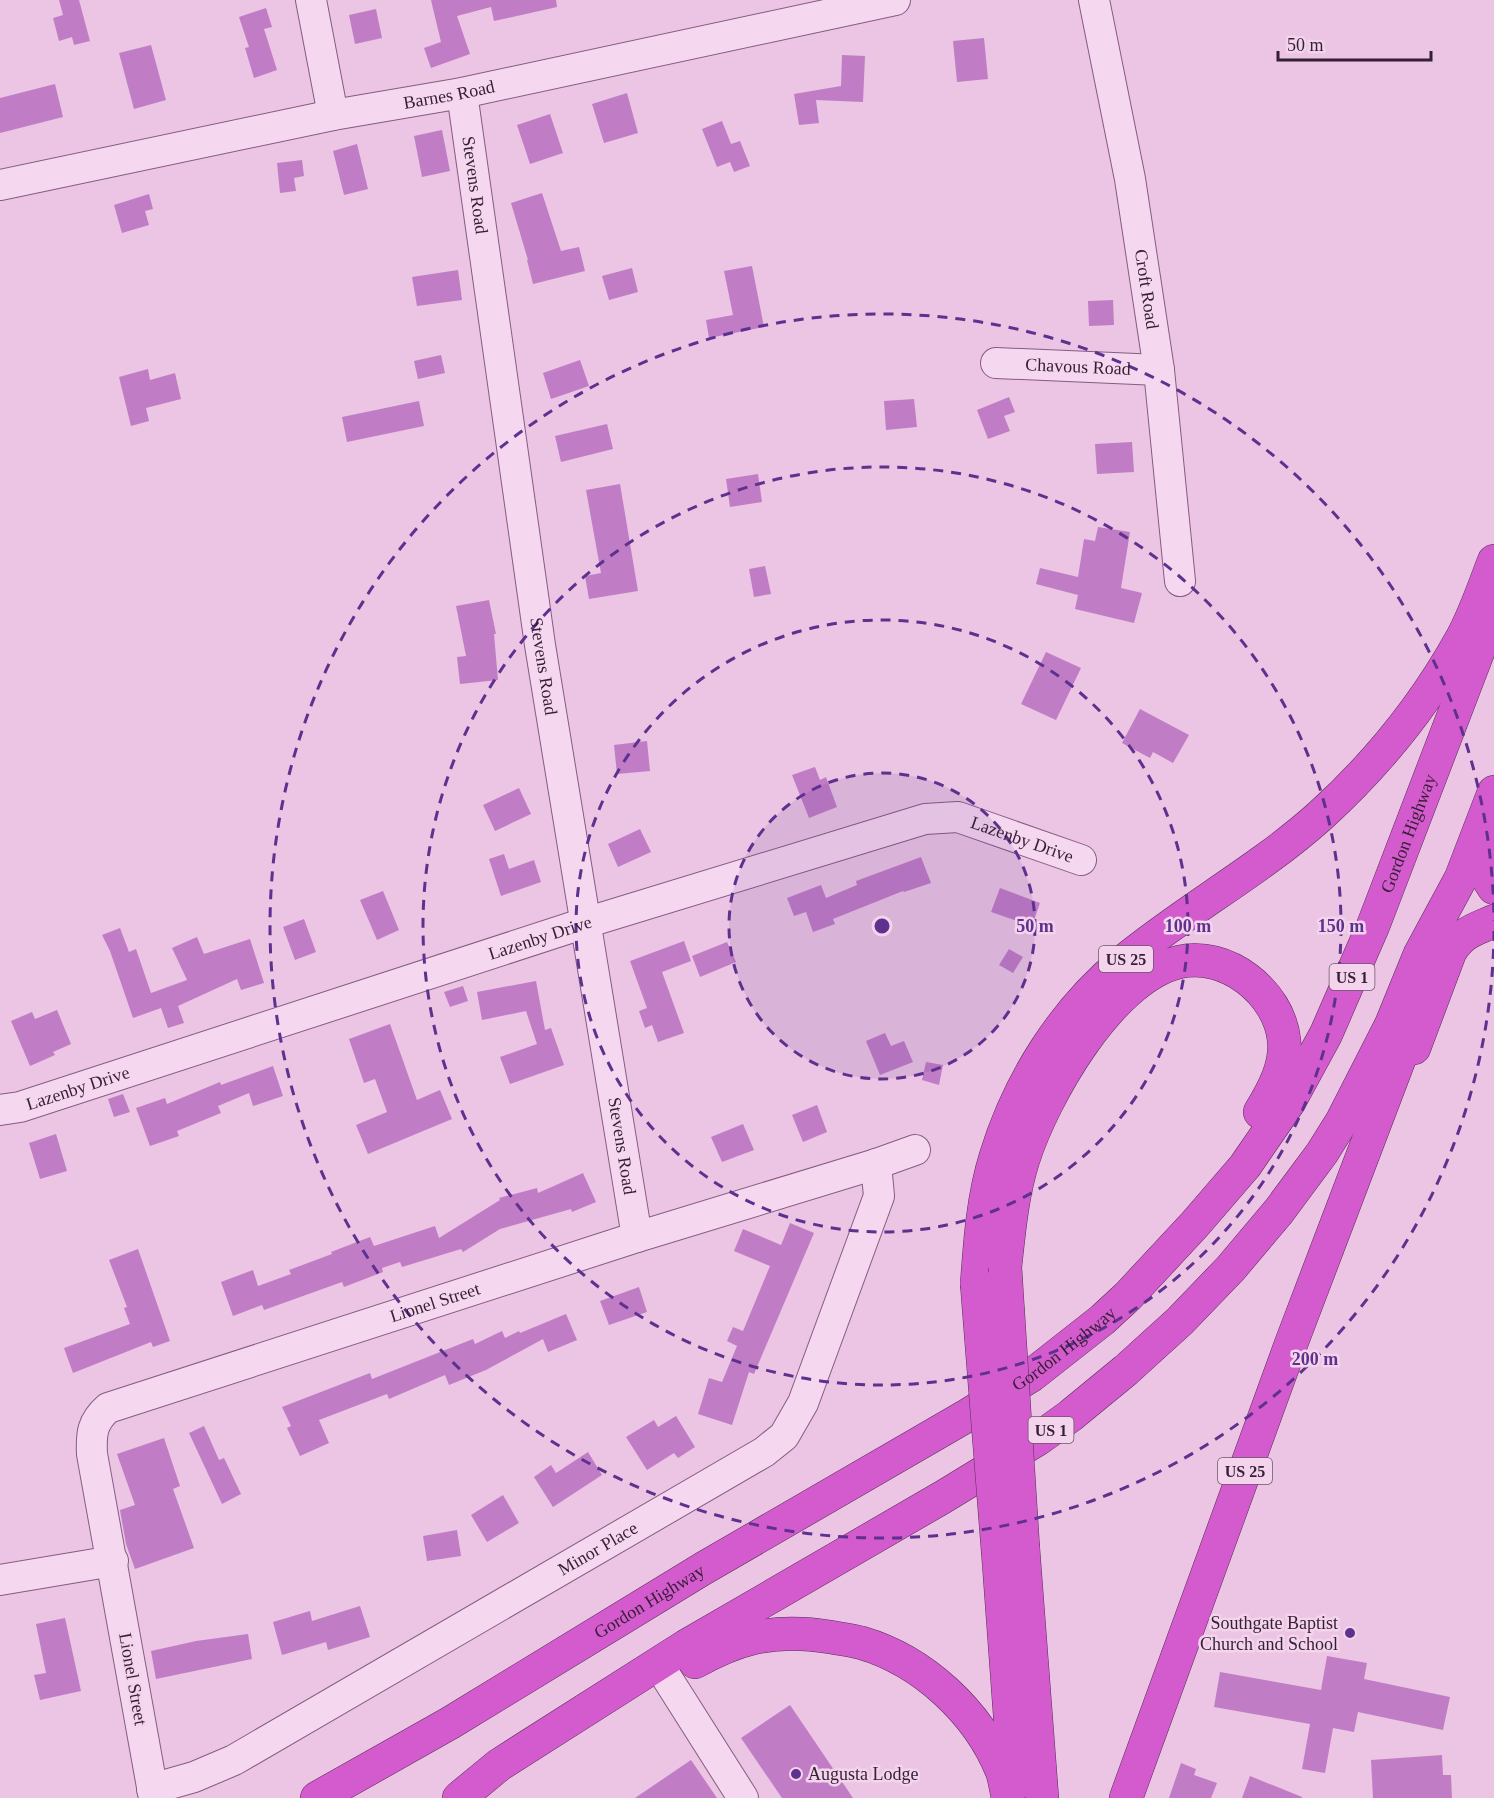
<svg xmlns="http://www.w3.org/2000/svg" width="1494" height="1798" font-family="'Times New Roman',serif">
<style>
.building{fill:#c07dc6}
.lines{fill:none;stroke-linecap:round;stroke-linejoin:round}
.minor-casing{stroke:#845c83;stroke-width:32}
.highway-casing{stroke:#513052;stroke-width:34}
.minor{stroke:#f6d7f0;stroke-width:30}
.highway{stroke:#d45bcd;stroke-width:33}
.highway-bridge-casing{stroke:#513052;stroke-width:34;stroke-linecap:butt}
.highway-bridge{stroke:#d45bcd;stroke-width:33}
.ring{fill:none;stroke:#5f318f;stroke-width:3;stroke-dasharray:10 8}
.poi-dot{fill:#5f318f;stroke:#f3d4ec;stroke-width:2}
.labels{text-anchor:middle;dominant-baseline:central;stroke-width:5;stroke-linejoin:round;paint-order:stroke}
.shield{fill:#f3d4ec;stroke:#6e556c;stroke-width:1.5}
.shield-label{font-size:16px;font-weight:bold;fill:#351f35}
.street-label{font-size:18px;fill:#351f35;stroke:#f3d4ec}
.poi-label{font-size:18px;fill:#351f35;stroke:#f3d4ec;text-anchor:end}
.centre{fill:#5f318f;stroke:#f3d4ec;stroke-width:3}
.ring-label{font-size:18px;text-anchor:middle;font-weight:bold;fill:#5f318f;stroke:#f3d4ec;stroke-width:5;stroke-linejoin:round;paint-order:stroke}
</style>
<rect width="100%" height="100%" fill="#ebc5e3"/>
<!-- building -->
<g class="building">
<polygon points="59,0 79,0 90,41 74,45 72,37 59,41 53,18 63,15"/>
<polygon points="431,0 556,0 557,7 494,21 491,7 457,16 470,54 431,68 424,48 441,42"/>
<polygon points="266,8 272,27 264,29 277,70 254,78 245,48 249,47 239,17"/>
<polygon points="376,9 382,38 355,44 349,15"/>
<polygon points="984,38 988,79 957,82 953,41"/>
<polygon points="151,45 166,100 134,109 119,53"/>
<polygon points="842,55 865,56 863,102 816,100 819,123 799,125 794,94 841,86"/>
<polygon points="55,84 63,117 0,133 0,98"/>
<polygon points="627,93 638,133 604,143 592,104"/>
<polygon points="550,114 563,153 530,164 517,125"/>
<polygon points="722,121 731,144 740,141 750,166 734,172 730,162 717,167 702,129"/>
<polygon points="442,130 450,171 422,177 414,136"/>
<polygon points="357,144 368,189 344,195 333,151"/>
<polygon points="302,160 304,176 294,178 296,191 280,193 277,163"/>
<polygon points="542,193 561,251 579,247 585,271 533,284 527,260 528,260 511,203"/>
<polygon points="149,194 153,209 145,211 149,225 122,233 114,205"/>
<polygon points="752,266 764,327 709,338 706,320 733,315 724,271"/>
<polygon points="632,268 638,292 609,300 602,276"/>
<polygon points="458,270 462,300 417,306 412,277"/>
<polygon points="1113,300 1114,325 1089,326 1088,301"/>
<polygon points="441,355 445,373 418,379 414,361"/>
<polygon points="580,360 589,386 551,399 543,373"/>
<polygon points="148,369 150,380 175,373 181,399 146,408 149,421 131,426 119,377"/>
<polygon points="1009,397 1015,412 1004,416 1010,431 988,439 977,410"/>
<polygon points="914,399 917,427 886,430 884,401"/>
<polygon points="419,401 424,426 347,442 342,417"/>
<polygon points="607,424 613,449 561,462 555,436"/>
<polygon points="1132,442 1134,472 1097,474 1095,444"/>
<polygon points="758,474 762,502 730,507 726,479"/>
<polygon points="620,484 638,591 589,599 585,576 601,573 586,490"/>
<polygon points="1098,527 1130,532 1121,588 1142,593 1134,623 1075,609 1078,595 1036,584 1040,568 1078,577 1084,539 1095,541"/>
<polygon points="765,566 771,594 754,597 749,569"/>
<polygon points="489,600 496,634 494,634 498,680 460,684 457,657 466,656 456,606"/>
<polygon points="1046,652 1081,668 1056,720 1021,704"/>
<polygon points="1140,709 1189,735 1173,763 1153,752 1150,758 1122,743"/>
<polygon points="647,741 650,771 617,774 614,745"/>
<polygon points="815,767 820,780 826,777 837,807 809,818 792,775"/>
<polygon points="519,788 531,814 495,831 483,805"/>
<polygon points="640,829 651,852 618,867 608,844"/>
<polygon points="504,854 509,869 534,860 541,882 501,896 489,859"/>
<polygon points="921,857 931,883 904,892 903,891 833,919 835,924 813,932 806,912 794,916 787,898 821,885 826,898 857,885 856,881"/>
<polygon points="1000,888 1040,903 1032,926 991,912"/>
<polygon points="383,891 399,930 377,940 360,900"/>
<polygon points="304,919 316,952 295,960 283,927"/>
<polygon points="120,928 129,952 136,949 151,993 187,980 172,948 197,937 204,954 250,939 264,983 241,990 237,979 178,1006 184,1023 168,1028 161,1008 133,1018 110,951 102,935"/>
<polygon points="684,941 691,961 662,972 684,1033 658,1042 652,1025 645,1028 639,1011 647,1008 630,961"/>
<polygon points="727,942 736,962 700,977 692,956"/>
<polygon points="1009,949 1023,957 1013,973 999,965"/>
<polygon points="536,981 545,1030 551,1028 564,1065 510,1084 500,1057 537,1044 526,1011 482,1020 477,992"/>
<polygon points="463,986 468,1001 450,1007 444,992"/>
<polygon points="57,1010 71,1044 53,1052 55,1055 30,1066 11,1021 32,1012 35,1019"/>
<polygon points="390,1024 417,1100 440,1090 452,1119 368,1154 356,1125 387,1112 375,1079 364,1083 349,1039"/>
<polygon points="885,1033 891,1046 904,1041 913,1062 880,1075 866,1041"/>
<polygon points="926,1062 943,1065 939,1085 922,1080"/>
<polygon points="273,1066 283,1096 253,1106 249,1093 218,1106 221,1113 177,1131 179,1136 150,1146 136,1108 165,1098 167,1104 220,1082 221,1085"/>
<polygon points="123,1094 130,1112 114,1117 108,1099"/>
<polygon points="817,1105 827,1132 803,1142 792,1115"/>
<polygon points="743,1124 754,1150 722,1162 711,1137"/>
<polygon points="56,1134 67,1171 40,1179 29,1143"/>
<polygon points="583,1173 596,1202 572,1212 571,1209 500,1229 463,1252 461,1249 402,1267 400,1262 382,1268 383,1272 344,1287 342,1282 264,1310 262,1305 233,1316 221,1282 253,1270 258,1286 291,1274 289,1270 332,1254 331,1252 370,1237 374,1246 435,1226 439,1238 500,1200 499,1198 537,1188 538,1193"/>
<polygon points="790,1223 814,1233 754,1374 749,1372 732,1425 698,1414 709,1378 722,1382 737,1346 727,1341 733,1327 743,1331 770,1266 734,1251 743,1229 781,1245"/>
<polygon points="138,1249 170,1341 153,1347 151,1342 73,1373 64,1348 130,1324 124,1308 127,1307 109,1260"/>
<polygon points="639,1287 647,1312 609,1325 600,1301"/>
<polygon points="566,1314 577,1340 548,1352 543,1339 486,1370 449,1385 445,1375 389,1399 387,1394 319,1420 329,1443 300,1456 287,1428 291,1426 282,1407 370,1373 372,1379 473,1339 475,1344 502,1331 505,1338 519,1331 520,1333"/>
<polygon points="676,1416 695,1447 678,1458 674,1453 647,1470 626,1437 654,1420 658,1427"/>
<polygon points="204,1426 219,1460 224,1458 241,1494 222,1504 189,1433"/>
<polygon points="164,1438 180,1486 173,1489 194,1548 135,1569 126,1544 120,1510 135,1505 117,1454"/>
<polygon points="588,1452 602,1475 553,1507 534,1477 551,1465 556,1473"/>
<polygon points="503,1495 519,1523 487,1542 471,1515"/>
<polygon points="457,1530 461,1556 427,1561 423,1536"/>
<polygon points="360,1606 370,1637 328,1650 326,1642 282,1655 273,1622 310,1611 312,1621"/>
<polygon points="65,1618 81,1691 40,1700 34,1675 46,1673 36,1624"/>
<polygon points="248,1634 252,1659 156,1679 151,1651 196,1641"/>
<polygon points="1327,1656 1367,1663 1364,1679 1450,1697 1443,1730 1358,1712 1354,1732 1333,1728 1325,1773 1302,1769 1310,1724 1214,1707 1220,1672 1321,1690"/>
<polygon points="790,1705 853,1798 782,1798 741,1738"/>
<polygon points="1442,1755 1443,1775 1451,1775 1452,1798 1373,1798 1371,1760"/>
<polygon points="691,1760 717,1798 635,1798"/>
<polygon points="1181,1763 1196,1769 1194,1775 1217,1783 1211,1798 1169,1798"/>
<polygon points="1250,1776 1302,1797 1302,1798 1242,1798"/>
</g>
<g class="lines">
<defs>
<g id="minor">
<polyline points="311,0 333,115"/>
<path id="s1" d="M1094 0 1130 179 1159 370 1180 581"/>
<path id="s2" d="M462 93 540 645 637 1237"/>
<path id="s3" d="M0 185 333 115 462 93 895 0"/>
<path id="s4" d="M996 363 1159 370"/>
<path id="s5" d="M0 1110 20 1107 585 923 925 819 958 817 1081 860"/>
<polyline points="0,1580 113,1561"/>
<polyline points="667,1678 743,1798"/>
<path id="s6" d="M152 1789 194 1777 234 1760 764 1452 784 1436 803 1403 879 1196 876 1164"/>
<path id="s7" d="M154 1798 92 1454C91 1434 92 1422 108 1408L637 1237 876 1164 915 1150"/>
</g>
<g id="highway">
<polyline points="1485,834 1483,871 1494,888"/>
<path d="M1414 1048 1450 952C1462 932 1474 930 1494 921"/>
<path d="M1005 1267C1009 1231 1012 1195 1023 1160 1043 1097 1110 978 1179 962 1226 951 1279 992 1284 1040 1287 1065 1273 1091 1260 1112"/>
<path d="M977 1284C980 1241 983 1197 996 1156 1019 1081 1063 1011 1124 961 1187 909 1260 870 1321 815 1377 764 1425 705 1462 638 1475 614 1484 587 1494 561"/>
<polyline points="1023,1548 1042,1798"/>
<polyline points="999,1564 1015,1784"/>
<path d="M695 1662C713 1652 732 1643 753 1638 779 1632 805 1633 830 1637 841 1639 852 1640 862 1643 923 1661 978 1712 1002 1771 1005 1780 1006 1789 1008 1798"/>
<path id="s8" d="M317 1798 450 1723 704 1568 968 1415 1032 1375 1102 1320 1128 1296 1195 1224 1245 1166 1289 1102 1326 1034 1373 926 1494 610"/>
<polyline points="459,1798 499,1765 686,1646 943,1497 1038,1439 1070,1416 1126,1370 1180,1321 1231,1268 1279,1211 1322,1153 1342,1121 1391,1025 1420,954 1461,878 1494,792"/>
<polyline points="1126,1798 1291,1344 1413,1023"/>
</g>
</defs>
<!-- minor casing -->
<use href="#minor" class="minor-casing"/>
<!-- highway casing -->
<use href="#highway" class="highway-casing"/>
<!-- minor -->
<use href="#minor" class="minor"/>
<!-- highway -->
<use href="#highway" class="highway"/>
<defs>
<g id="highway-bridge">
<polyline points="1005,1267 1023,1548"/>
<polyline points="977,1284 999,1564"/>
</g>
</defs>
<!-- highway-bridge casing -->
<use href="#highway-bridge" class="highway-bridge-casing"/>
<!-- highway-bridge -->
<use href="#highway-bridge" class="highway-bridge"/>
</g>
<!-- distance rings -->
<circle cx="882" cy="926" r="153" fill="#5f318f" fill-opacity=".12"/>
<g class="ring">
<circle cx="882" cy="926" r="153"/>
<circle cx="882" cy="926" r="306"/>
<circle cx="882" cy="926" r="459"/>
<path d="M1494 931A612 612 0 1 1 1494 921"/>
</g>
<!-- markers -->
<g class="poi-dot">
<circle cx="1350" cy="1633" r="6"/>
<circle cx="796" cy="1774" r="6"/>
</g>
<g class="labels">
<!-- shield labels -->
<g class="shield">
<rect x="1099" y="946" width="54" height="26" rx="4.5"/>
<rect x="1329.5" y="964" width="45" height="26" rx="4.5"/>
<rect x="1028.5" y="1417" width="45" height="26" rx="4.5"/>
<rect x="1218" y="1458" width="54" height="26" rx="4.5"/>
</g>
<g class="shield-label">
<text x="1126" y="959">US 25</text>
<text x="1352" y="977">US 1</text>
<text x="1051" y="1430">US 1</text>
<text x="1245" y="1471">US 25</text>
</g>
<!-- street labels -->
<g class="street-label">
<text stroke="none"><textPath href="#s3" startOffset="458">Barnes Road</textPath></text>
<text stroke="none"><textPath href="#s2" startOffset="93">Stevens Road</textPath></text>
<text stroke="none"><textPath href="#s1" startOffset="294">Croft Road</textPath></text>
<text stroke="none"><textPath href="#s4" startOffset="82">Chavous Road</textPath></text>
<text stroke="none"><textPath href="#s2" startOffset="579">Stevens Road</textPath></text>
<text stroke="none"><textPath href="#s8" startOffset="1502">Gordon Highway</textPath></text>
<text stroke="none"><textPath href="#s5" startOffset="1071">Lazenby Drive</textPath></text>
<text stroke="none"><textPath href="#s5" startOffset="567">Lazenby Drive</textPath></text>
<text stroke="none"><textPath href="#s5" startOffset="81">Lazenby Drive</textPath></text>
<text stroke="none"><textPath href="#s2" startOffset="1065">Stevens Road</textPath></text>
<text stroke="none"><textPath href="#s7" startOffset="744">Lionel Street</textPath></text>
<text stroke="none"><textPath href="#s8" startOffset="872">Gordon Highway</textPath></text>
<text stroke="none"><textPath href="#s6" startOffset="508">Minor Place</textPath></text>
<text stroke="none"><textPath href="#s8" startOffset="386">Gordon Highway</textPath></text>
<text transform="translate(133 1679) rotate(80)">Lionel Street</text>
</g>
<!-- poi labels -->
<g class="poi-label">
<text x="1338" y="1623">Southgate Baptist<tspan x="1338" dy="21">Church and School</tspan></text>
<text x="808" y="1774" text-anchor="start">Augusta Lodge</text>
</g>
</g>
<circle cx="882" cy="926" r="9" class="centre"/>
<g class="ring-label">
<text x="1035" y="932">50 m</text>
<text x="1188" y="932">100 m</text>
<text x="1341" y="932">150 m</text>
<text x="1315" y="1365">200 m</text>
</g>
<!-- scale -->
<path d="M1278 51v9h153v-9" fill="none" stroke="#351f35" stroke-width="3"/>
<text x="1287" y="51" font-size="18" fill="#351f35" stroke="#f3d4ec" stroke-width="4.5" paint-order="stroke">50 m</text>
</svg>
